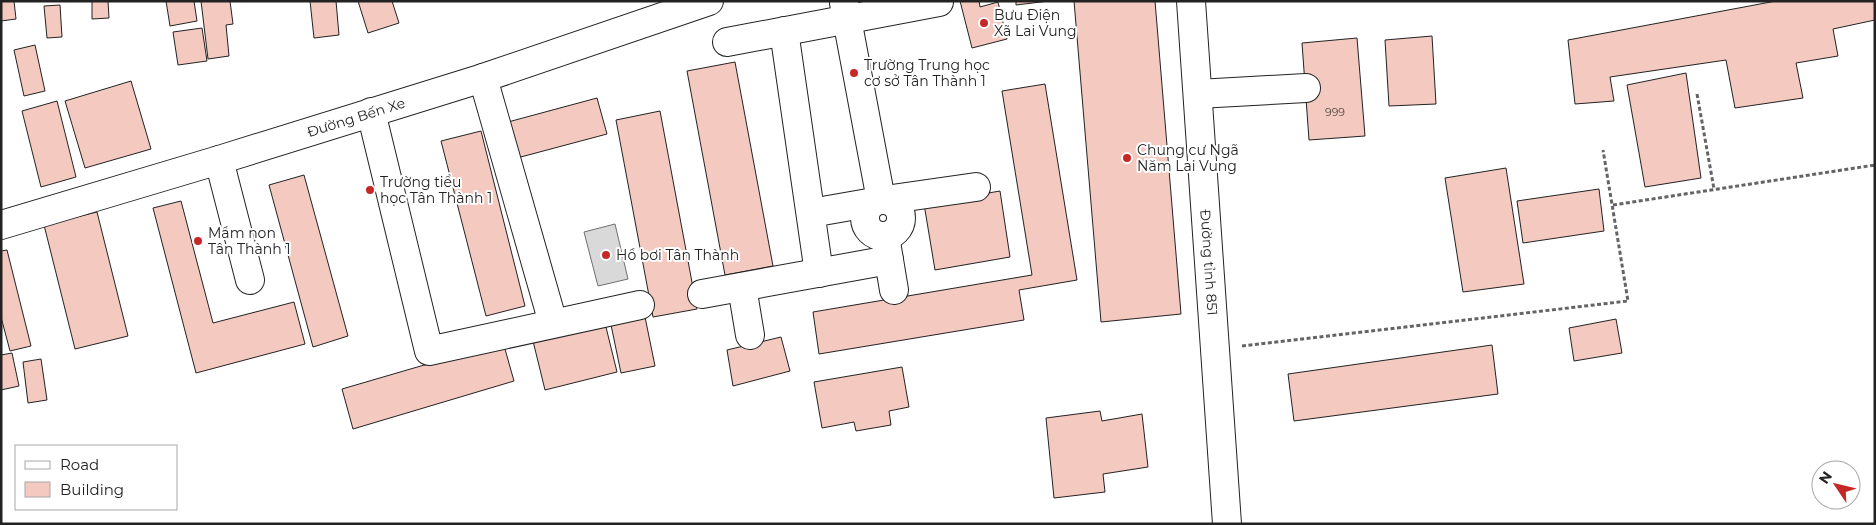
<svg xmlns="http://www.w3.org/2000/svg" width="1876" height="525" font-family="Montserrat,sans-serif">
<style>
.water{fill:#d9d9d9;stroke:#6f6f6f}
.building{fill:#f3c9c0;stroke:#222}
.lines{fill:none;stroke-linecap:round;stroke-linejoin:round}
.minor-casing{stroke:#222;stroke-width:30}
.major-casing{stroke:#222;stroke-width:30}
.path{stroke:#646464;stroke-width:3;stroke-dasharray:4 2.5;stroke-linecap:butt}
.minor{stroke:#fff;stroke-width:28}
.major{stroke:#fff;stroke-width:28}
.poi-dot{fill:#c62828;stroke:#fff;stroke-width:2}
.labels{text-anchor:middle;dominant-baseline:central;stroke-width:4;stroke-linejoin:round;paint-order:stroke}
.number-label{font-size:11px;fill:#564c4a}
.poi-label{font-size:14px;fill:#222;stroke:#fff;text-anchor:start}
.street-label{font-size:14px;fill:#222;stroke:#fff}
</style>
<rect width="100%" height="100%" fill="#fff"/>
<!-- water -->
<polygon class="water" points="615,224 628,279 598,286 584,232"/>
<!-- building -->
<g class="building">
<polygon points="1,1 14,1 16,19 1,21"/>
<polygon points="92,1 108,1 109,18 92,19"/>
<polygon points="166,1 194,1 197,21 170,26"/>
<polygon points="201,1 230,1 233,24 226,25 229,56 208,59"/>
<polygon points="310,1 336,1 339,35 314,38"/>
<polygon points="358,1 392,1 399,23 368,33"/>
<polygon points="960,1 979,1 980,7 998,2 1007,39 972,48"/>
<polygon points="1016,1 1049,1 1016,5"/>
<polygon points="1074,1 1155,1 1181,314 1101,322"/>
<polygon points="1776,1 1875,1 1875,20 1833,29 1838,56 1796,63 1803,98 1735,108 1726,60 1610,77 1614,101 1575,104 1568,40"/>
<polygon points="60,5 62,37 47,38 44,6"/>
<polygon points="202,28 207,61 178,65 173,32"/>
<polygon points="1432,36 1436,104 1389,106 1385,40"/>
<polygon points="1357,38 1365,136 1309,140 1302,43"/>
<polygon points="35,45 45,91 24,96 14,50"/>
<polygon points="735,62 773,266 725,275 687,71"/>
<polygon points="1686,73 1701,178 1645,187 1627,85"/>
<polygon points="131,81 151,149 85,168 65,101"/>
<polygon points="1045,84 1077,280 1019,290 1024,320 819,354 813,312 1032,275 1002,91"/>
<polygon points="597,98 607,134 517,158 508,122"/>
<polygon points="57,101 76,177 41,187 22,111"/>
<polygon points="660,111 697,309 653,317 616,120"/>
<polygon points="481,131 525,306 486,316 441,141"/>
<polygon points="1506,168 1524,284 1463,292 1445,178"/>
<polygon points="304,175 348,336 313,347 269,185"/>
<polygon points="1599,189 1604,231 1523,243 1517,201"/>
<polygon points="1000,191 1010,257 935,270 924,204"/>
<polygon points="181,201 213,323 294,302 305,344 196,373 153,208"/>
<polygon points="97,212 128,336 75,349 44,225"/>
<polygon points="7,250 31,346 10,351 1,317 1,251"/>
<polygon points="644,312 655,366 621,373 610,320"/>
<polygon points="604,319 617,372 545,390 532,337"/>
<polygon points="1616,319 1622,353 1574,361 1569,328"/>
<polygon points="781,337 790,371 733,386 727,350"/>
<polygon points="503,342 514,381 353,429 342,389"/>
<polygon points="1492,345 1498,394 1294,421 1288,374"/>
<polygon points="12,353 19,386 1,390 1,355"/>
<polygon points="41,359 47,400 28,403 23,362"/>
<polygon points="902,367 909,407 889,411 891,425 856,431 854,422 822,428 814,382"/>
<polygon points="1100,411 1102,421 1142,414 1148,467 1103,474 1105,492 1054,498 1046,418"/>
</g>
<g class="lines">
<defs>
<g id="minor">
<polyline points="844,3 881,200"/>
<polyline points="784,31 819,273"/>
<polyline points="727,42 939,2"/>
<polyline points="483,78 553,323"/>
<polyline points="1198,94 1306,88"/>
<polyline points="371,112 429,351 640,305"/>
<polyline points="219,160 250,280"/>
<polyline points="885,200 976,187"/>
<circle cx="883" cy="218" r="18"/>
<polyline points="811,213 874,202"/>
<polyline points="886,242 894,290"/>
<polyline points="742,287 750,335"/>
<polyline points="702,294 889,260"/>
</g>
<g id="major">
<path id="s1" d="M1191 1 1227 524"/>
<path id="s2" d="M1 225 219 160 483 78 709 1"/>
</g>
</defs>
<!-- minor casing -->
<use href="#minor" class="minor-casing"/>
<!-- major casing -->
<use href="#major" class="major-casing"/>
<!-- path -->
<g class="path">
<polyline points="1697,94 1714,189"/>
<polyline points="1613,205 1875,165"/>
<polyline points="1242,346 1628,301 1603,150"/>
</g>
<!-- minor -->
<use href="#minor" class="minor"/>
<!-- major -->
<use href="#major" class="major"/>
</g>
<!-- markers -->
<g class="poi-dot">
<circle cx="984" cy="23" r="5"/>
<circle cx="854" cy="73" r="5"/>
<circle cx="1127" cy="158" r="5"/>
<circle cx="370" cy="190" r="5"/>
<circle cx="198" cy="241" r="5"/>
<circle cx="606" cy="255" r="5"/>
</g>
<g class="labels">
<!-- number labels -->
<g class="number-label">
<text x="1335" y="112">999</text>
</g>
<!-- poi labels -->
<g class="poi-label">
<text x="994" y="15">Bưu Điện<tspan x="994" dy="16">Xã Lai Vung</tspan></text>
<text x="864" y="65">Trường Trung học<tspan x="864" dy="16">cơ sở Tân Thành 1</tspan></text>
<text x="1137" y="150">Chung cư Ngã<tspan x="1137" dy="16">Năm Lai Vung</tspan></text>
<text x="380" y="182">Trường tiểu<tspan x="380" dy="16">học Tân Thành 1</tspan></text>
<text x="208" y="233">Mầm non<tspan x="208" dy="16">Tân Thành 1</tspan></text>
<text x="616" y="255">Hồ bơi Tân Thành</text>
</g>
<!-- street labels -->
<g class="street-label">
<text stroke="none"><textPath href="#s2" startOffset="371">Đường Bến Xe</textPath></text>
<text stroke="none"><textPath href="#s1" startOffset="262">Đường tỉnh 851</textPath></text>
</g>
</g>
<!-- border -->
<rect width="1876" height="525" fill="none" stroke="#222222" stroke-width="5"/>
<!-- legend -->
<rect x="15" y="445" width="162" height="65" fill="#ffffff" stroke="#a7a7a7"/>
<rect x="25" y="461" width="25" height="8" fill="#ffffff" stroke="#a7a7a7"/>
<text x="60" y="470" font-size="15" fill="#222222">Road</text>
<rect x="25" y="482" width="25" height="15" fill="#f3c9c0" stroke="#a7a7a7"/>
<text x="60" y="495" font-size="15" fill="#222222">Building</text>
<!-- north arrow -->
<g transform="translate(1836 485) rotate(305)"><circle r="24" fill="#ffffff" stroke="#a7a7a7"/>
<path d="M0-4L9 19L0 12L-9 19Z" fill="#c62828"/>
<text y="-8" font-size="14" font-weight="bold" text-anchor="middle" fill="#222222">N</text>
</g>
</svg>
